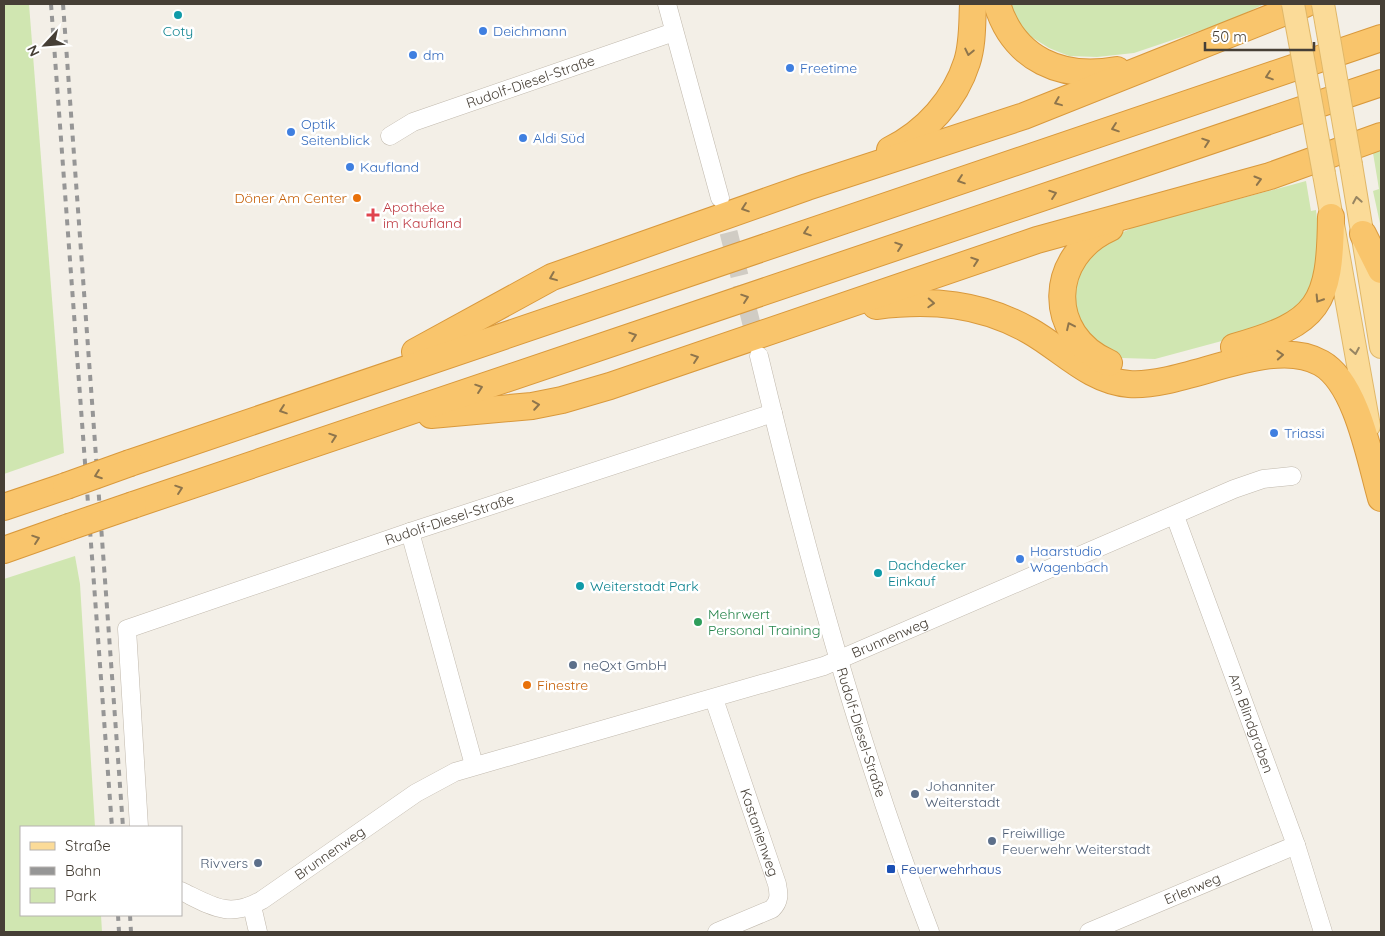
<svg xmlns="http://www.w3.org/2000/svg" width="1385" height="936" font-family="Quicksand,sans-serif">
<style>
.green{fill:#d0e6b1}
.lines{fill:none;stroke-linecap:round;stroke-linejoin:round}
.minor-tunnel{stroke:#d0ccc4;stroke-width:18;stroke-dasharray:18 9;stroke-linecap:butt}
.minor-casing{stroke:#c1b9ad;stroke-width:19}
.major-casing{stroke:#e0b768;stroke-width:24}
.highway-casing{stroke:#d9993c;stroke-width:28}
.minor{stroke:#fff;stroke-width:18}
.major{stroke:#fbdb98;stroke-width:22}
.highway{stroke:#f9c56c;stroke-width:26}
.rail{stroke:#969696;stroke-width:4;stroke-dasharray:6 6;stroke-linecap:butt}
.major-bridge-casing{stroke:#e0b768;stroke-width:24;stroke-linecap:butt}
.highway-bridge-casing{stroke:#d9993c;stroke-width:28;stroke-linecap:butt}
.major-bridge{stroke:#fbdb98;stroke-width:22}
.highway-bridge{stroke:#f9c56c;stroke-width:26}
.oneway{stroke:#8e754c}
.oneway2{stroke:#978562}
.culture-dot{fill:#0f9aa8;stroke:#fff;stroke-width:2}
.shop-dot{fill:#3f7fe0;stroke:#fff;stroke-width:2}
.food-dot{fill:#e8710a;stroke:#fff;stroke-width:2}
.health-dot{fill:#e0444e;stroke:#fff;stroke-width:2}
.leisure-dot{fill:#2e9e5b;stroke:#fff;stroke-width:2}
.service-dot{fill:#5c6f8a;stroke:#fff;stroke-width:2}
.transit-dot{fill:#1a4fb4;stroke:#fff;stroke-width:2}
.labels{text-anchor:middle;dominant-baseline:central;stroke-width:5;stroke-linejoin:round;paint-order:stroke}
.culture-label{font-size:14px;fill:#0d838f;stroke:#fff;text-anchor:start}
.shop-label{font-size:14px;fill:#366cbe;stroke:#fff;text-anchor:start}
.street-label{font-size:14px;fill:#463f36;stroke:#fff}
.food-label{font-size:14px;fill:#c56008;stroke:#fff;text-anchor:end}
.health-label{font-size:14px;fill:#be3a42;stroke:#fff;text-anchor:start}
.leisure-label{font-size:14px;fill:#27864d;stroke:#fff;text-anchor:start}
.service-label{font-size:14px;fill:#4e5e75;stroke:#fff;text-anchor:start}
.transit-label{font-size:14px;fill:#164399;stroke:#fff;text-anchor:start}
</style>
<rect width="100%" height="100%" fill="#f3efe7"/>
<!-- green -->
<g class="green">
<polygon points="4,4 29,4 64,453 4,474"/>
<polygon points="1009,4 1264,4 1232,20 1134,53 1097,57 1069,56 1049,48 1022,31"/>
<polygon points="1381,150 1381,228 1373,191 1379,189 1373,153"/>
<polygon points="1306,181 1311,211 1316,210 1322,262 1308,302 1270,328 1155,359 1122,358 1098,348 1080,330 1071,295 1074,274 1100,243 1134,227"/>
<polygon points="75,556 80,584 95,827 21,827 21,915 101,915 102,932 4,932 4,579"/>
</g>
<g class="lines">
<!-- minor-tunnel -->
<polyline class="minor-tunnel" points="722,206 757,346"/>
<defs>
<g id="minor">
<polyline points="667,4 720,198"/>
<path id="s1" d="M390 136 413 122 674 32"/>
<path id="s2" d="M759 356C806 551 858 745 930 932"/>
<path id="s3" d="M1175 516 1296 845 1323 932"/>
<polyline points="410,532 474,765"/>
<path id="s4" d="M714 699 777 884C779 894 780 901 772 909L717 932"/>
<path id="s5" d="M139 827 127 629 410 532 773 413"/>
<path id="s6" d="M181 891C212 906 229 919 262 900L416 793 455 772 824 666 1234 489 1263 479 1292 476"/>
<polyline points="252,906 258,932"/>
<path id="s7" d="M1089 932 1296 845"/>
</g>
<g id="major">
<polyline points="1351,165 1381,347"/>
<polyline points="1324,174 1369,426"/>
</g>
<g id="highway">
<path d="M997 4C1014 60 1062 80 1117 70"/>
<path d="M890 150C926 132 955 100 967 62 973 43 972 23 973 4"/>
<polyline points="1363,234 1381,270"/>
<path d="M876 306C931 299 981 303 1030 331 1062 349 1090 381 1129 384 1185 388 1271 334 1321 363 1357 383 1370 460 1381 498"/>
<path d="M1234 347C1320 323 1330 304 1331 217"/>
<polyline points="415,352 552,277 807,187 1024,116 1305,4"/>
<path d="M1109 363C1045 335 1048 256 1110 228"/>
<polyline points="431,415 532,406 562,400 610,386 1037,240 1270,176 1381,136"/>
<polyline points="130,463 1381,38"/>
<polyline points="133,505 1381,83"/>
<polyline points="4,507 66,486"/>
<polyline points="4,550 69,527"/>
</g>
</defs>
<!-- minor casing -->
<use href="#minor" class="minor-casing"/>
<!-- major casing -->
<use href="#major" class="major-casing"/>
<!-- highway casing -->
<use href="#highway" class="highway-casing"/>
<!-- minor -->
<use href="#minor" class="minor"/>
<!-- major -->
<use href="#major" class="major"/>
<!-- highway -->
<use href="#highway" class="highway"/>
<!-- rail -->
<g class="rail">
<polyline points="51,4 112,827"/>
<polyline points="63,4 123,827"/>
<polyline points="118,915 119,932"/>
<polyline points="130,915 131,932"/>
</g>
<defs>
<g id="major-bridge">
<polyline points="1293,4 1324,174"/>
<polyline points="1323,4 1351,165"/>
</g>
<g id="highway-bridge">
<polyline points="66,486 130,463"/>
<polyline points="69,527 133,505"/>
</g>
</defs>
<!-- major-bridge casing -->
<use href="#major-bridge" class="major-bridge-casing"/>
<!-- highway-bridge casing -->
<use href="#highway-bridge" class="highway-bridge-casing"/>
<!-- major-bridge -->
<use href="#major-bridge" class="major-bridge"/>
<!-- highway-bridge -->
<use href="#highway-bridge" class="highway-bridge"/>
</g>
<!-- one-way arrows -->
<defs><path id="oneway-chevron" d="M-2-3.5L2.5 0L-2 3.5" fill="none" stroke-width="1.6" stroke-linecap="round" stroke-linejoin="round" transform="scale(1.25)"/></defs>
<g class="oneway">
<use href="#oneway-chevron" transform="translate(969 52) rotate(102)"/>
<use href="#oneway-chevron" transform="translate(1269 76) rotate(161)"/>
<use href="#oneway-chevron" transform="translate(1058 102) rotate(158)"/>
<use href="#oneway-chevron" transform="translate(1115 128) rotate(161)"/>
<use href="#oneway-chevron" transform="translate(1206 142) rotate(-19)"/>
<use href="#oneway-chevron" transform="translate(961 180) rotate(161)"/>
<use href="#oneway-chevron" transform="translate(1258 180) rotate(-16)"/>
<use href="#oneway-chevron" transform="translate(1053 194) rotate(-19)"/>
<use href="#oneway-chevron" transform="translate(745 208) rotate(161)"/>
<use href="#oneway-chevron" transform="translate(807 232) rotate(161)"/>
<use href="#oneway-chevron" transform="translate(899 246) rotate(-19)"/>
<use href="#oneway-chevron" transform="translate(975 261) rotate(-19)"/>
<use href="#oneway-chevron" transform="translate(553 277) rotate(158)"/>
<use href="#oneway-chevron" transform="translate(745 298) rotate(-19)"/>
<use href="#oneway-chevron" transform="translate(1319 299) rotate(122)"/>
<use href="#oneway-chevron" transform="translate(931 303) rotate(3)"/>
<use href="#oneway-chevron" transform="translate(1070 326) rotate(-115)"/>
<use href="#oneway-chevron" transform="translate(633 336) rotate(-19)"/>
<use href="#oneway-chevron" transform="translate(1280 355) rotate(-4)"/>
<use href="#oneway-chevron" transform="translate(695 358) rotate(-19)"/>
<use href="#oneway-chevron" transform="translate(479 388) rotate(-19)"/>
<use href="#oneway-chevron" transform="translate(536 405) rotate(-9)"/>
<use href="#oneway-chevron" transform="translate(283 410) rotate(161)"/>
<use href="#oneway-chevron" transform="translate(333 437) rotate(-19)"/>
<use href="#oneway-chevron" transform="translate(98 475) rotate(160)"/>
<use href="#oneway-chevron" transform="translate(179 489) rotate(-19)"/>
<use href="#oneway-chevron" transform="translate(36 539) rotate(-19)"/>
</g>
<g class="oneway2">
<use href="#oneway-chevron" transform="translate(1357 200) rotate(-100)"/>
<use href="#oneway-chevron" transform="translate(1355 351) rotate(80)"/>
</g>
<!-- markers -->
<g class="culture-dot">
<circle cx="178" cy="15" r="5"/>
<circle cx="878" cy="573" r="5"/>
<circle cx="580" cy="586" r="5"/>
</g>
<g class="shop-dot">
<circle cx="483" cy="31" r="5"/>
<circle cx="413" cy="55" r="5"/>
<circle cx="790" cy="68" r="5"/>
<circle cx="291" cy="132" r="5"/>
<circle cx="523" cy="138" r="5"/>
<circle cx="350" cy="167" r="5"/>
<circle cx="1274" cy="433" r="5"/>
<circle cx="1020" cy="559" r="5"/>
</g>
<g class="food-dot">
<circle cx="357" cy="198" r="5"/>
<circle cx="527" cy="685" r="5"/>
</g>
<path class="health-dot" d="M370.5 207.5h5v5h5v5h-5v5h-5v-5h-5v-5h5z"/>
<circle class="leisure-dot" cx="698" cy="622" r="5"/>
<g class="service-dot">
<circle cx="573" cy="665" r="5"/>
<circle cx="915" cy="794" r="5"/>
<circle cx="992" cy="841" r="5"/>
<circle cx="258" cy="863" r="5"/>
</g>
<rect class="transit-dot" x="886" y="864" width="10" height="10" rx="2.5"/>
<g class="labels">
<!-- culture labels -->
<g class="culture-label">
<text x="178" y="31" text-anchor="middle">Coty</text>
<text x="888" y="565">Dachdecker<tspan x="888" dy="16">Einkauf</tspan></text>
<text x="590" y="586">Weiterstadt Park</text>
</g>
<!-- shop labels -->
<g class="shop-label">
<text x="493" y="31">Deichmann</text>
<text x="423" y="55">dm</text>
<text x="800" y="68">Freetime</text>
<text x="301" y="124">Optik<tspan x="301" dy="16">Seitenblick</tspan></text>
<text x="533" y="138">Aldi Süd</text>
<text x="360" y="167">Kaufland</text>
<text x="1284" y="433">Triassi</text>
<text x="1030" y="551">Haarstudio<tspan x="1030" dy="16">Wagenbach</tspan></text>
</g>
<!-- street labels -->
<g class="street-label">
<text stroke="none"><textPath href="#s1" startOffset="151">Rudolf-Diesel-Straße</textPath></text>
<text stroke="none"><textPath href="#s5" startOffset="539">Rudolf-Diesel-Straße</textPath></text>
<text stroke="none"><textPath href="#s6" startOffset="774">Brunnenweg</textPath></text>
<text stroke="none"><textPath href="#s3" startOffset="221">Am Blindgraben</textPath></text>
<text stroke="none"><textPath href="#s2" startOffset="390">Rudolf-Diesel-Straße</textPath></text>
<text stroke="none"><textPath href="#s4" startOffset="141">Kastanienweg</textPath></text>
<text stroke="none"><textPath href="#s6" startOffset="169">Brunnenweg</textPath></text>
<text stroke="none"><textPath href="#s7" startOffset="112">Erlenweg</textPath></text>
</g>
<!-- food labels -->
<g class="food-label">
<text x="347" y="198">Döner Am Center</text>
<text x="537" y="685" text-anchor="start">Finestre</text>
</g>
<!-- health labels -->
<g class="health-label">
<text x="383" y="207">Apotheke<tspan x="383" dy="16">im Kaufland</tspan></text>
</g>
<!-- leisure labels -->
<g class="leisure-label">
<text x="708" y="614">Mehrwert<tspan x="708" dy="16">Personal Training</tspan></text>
</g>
<!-- service labels -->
<g class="service-label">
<text x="583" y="665">neQxt GmbH</text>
<text x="925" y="786">Johanniter<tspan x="925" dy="16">Weiterstadt</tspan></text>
<text x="1002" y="833">Freiwillige<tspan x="1002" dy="16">Feuerwehr Weiterstadt</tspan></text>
<text x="248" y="863" text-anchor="end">Rivvers</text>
</g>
<!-- transit labels -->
<g class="transit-label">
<text x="901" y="869">Feuerwehrhaus</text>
</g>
</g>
<!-- border -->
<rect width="1385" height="936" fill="none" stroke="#463f36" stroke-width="10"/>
<!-- legend -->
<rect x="20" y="826" width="162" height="90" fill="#ffffff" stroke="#b5b2af"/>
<rect x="30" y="842" width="25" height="8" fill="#fbdb98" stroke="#b5b2af"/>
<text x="65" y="851" font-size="15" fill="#463f36">Straße</text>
<rect x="30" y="867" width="25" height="8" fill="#969696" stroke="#b5b2af"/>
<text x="65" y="876" font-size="15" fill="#463f36">Bahn</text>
<rect x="30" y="888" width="25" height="15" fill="#d0e6b1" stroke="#b5b2af"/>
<text x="65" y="901" font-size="15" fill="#463f36">Park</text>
<!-- north arrow -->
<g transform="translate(45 45) rotate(244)" stroke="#ffffff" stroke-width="4" paint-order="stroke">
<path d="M0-4L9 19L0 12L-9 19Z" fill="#463f36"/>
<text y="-8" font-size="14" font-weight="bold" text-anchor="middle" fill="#463f36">N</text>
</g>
<!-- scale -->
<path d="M1205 42v8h109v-8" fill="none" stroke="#463f36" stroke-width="2.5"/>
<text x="1212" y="42" font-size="15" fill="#463f36" stroke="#ffffff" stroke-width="4" paint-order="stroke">50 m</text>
</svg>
